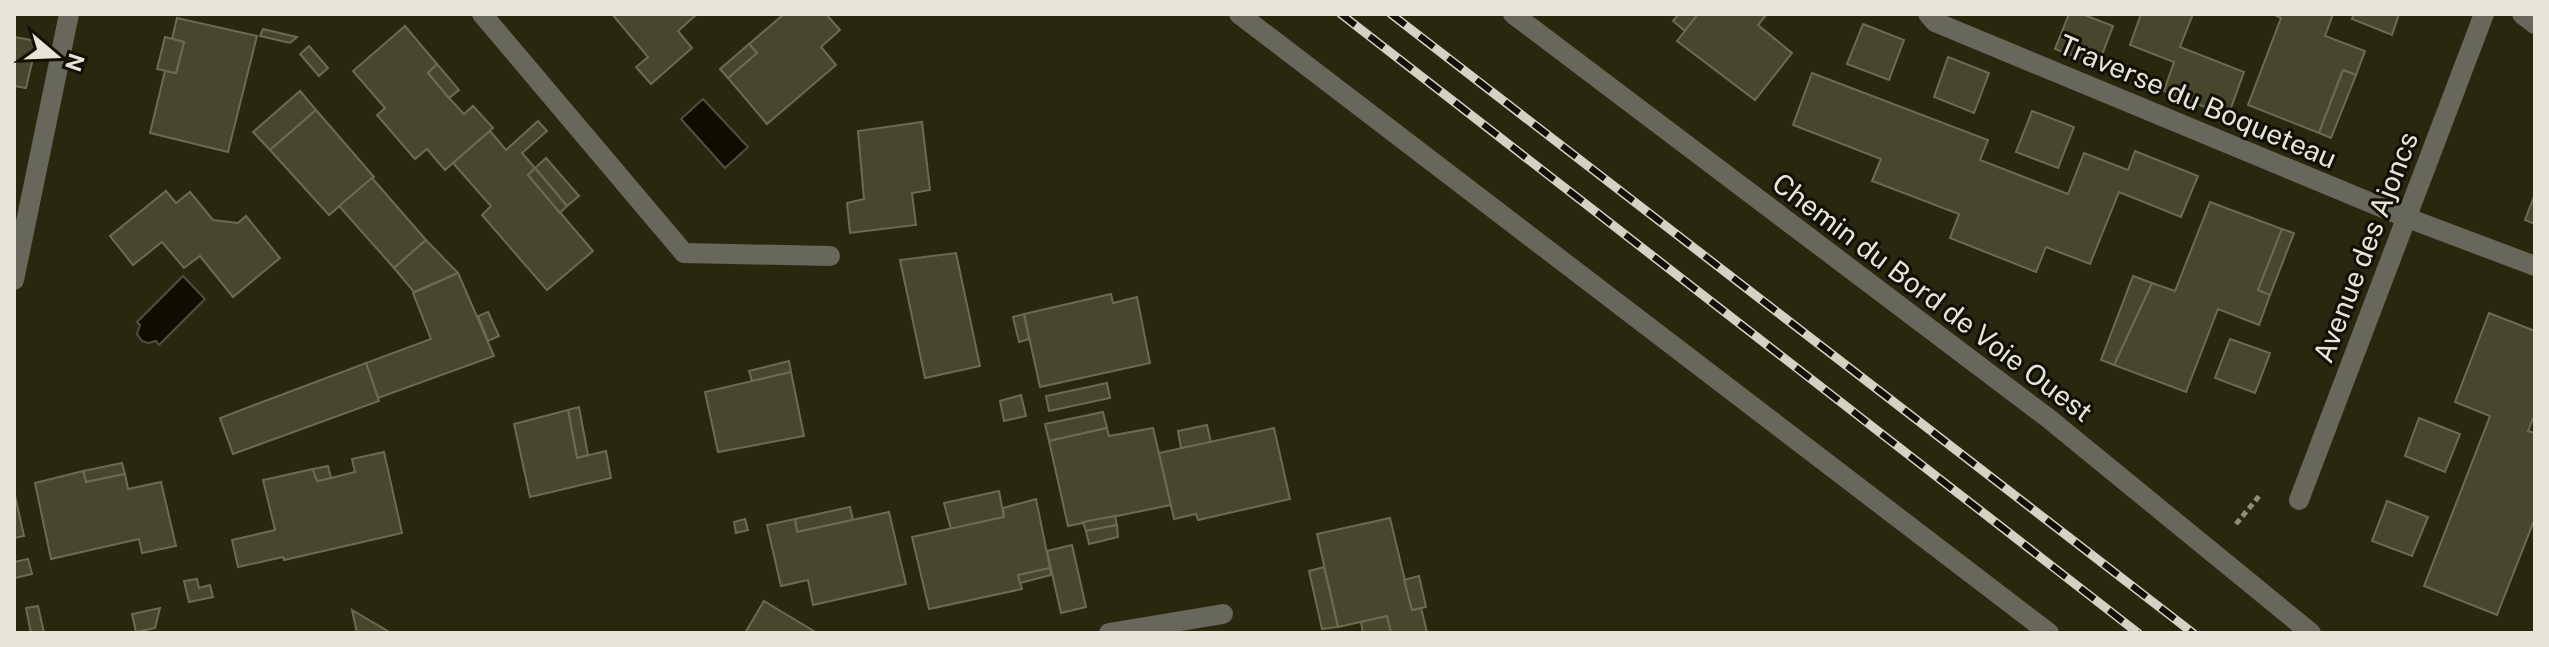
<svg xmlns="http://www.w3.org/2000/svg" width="2549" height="647" font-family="'Public Sans',sans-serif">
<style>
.water{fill:#100d00;stroke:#504e40;stroke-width:2}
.building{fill:#48472d;stroke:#6c6b50;stroke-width:2}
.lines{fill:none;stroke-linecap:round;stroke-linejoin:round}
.path{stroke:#8f8e7b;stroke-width:5;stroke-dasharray:6 4;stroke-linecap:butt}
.minor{stroke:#67675b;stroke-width:20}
.rail-casing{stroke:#d3d2c3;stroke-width:9}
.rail{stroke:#111006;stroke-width:6;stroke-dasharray:18;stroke-linecap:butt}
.labels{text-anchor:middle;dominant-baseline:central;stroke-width:6;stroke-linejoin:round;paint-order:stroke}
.street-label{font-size:28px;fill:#e6e5d7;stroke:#111006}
</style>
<rect width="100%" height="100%" fill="#29280f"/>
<!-- water -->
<g class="water">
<polygon points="703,99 748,147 725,168 681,119"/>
<polygon points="183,276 205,299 159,345 156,341 148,343 142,341 137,334 140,325 137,322"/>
</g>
<!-- building -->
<g class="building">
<polygon points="612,14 697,14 678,31 692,48 651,84 636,67 648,57"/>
<polygon points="784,14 826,14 840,30 821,47 836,65 767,124 728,78 757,53 749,44"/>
<polygon points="1679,14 1698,14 1685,31 1673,21"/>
<polygon points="1698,14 1767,14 1758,25 1792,53 1755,100 1677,41"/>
<polygon points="2069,14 2082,14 2113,26 2098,65 2055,49"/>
<polygon points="2141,14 2193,14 2180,47 2244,72 2228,116 2164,91 2174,62 2130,45"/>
<polygon points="2273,14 2333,14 2325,36 2365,51 2356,75 2343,70 2319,133 2248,105 2281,18"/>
<polygon points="2354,14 2399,14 2392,35 2352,19"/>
<polygon points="177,18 257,36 228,152 150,133 165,71 176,73 184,42 172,39"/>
<polygon points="1863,24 1904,40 1889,80 1847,64"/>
<polygon points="405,26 437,64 428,73 449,98 464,114 473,106 493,128 445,170 427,149 415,159 377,115 385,108 353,71"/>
<polygon points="263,29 297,37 290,43 260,36"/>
<polygon points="14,37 37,41 26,88 14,86"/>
<polygon points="165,37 184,42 176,73 157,69"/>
<polygon points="749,44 757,53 728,78 720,69"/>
<polygon points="309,46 328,68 319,76 300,54"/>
<polygon points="1948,57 1989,73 1974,113 1934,97"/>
<polygon points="437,64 459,90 449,98 428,73"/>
<polygon points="2343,70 2356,75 2331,138 2319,133"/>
<polygon points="1812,73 1988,140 1980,160 2068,194 2084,153 2128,170 2135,151 2198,176 2181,217 2119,192 2090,264 2046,247 2036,272 1950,238 1959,214 1872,181 1881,159 1793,125"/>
<polygon points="300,91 316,110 270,150 253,132"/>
<polygon points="316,110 374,177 329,215 270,150"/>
<polygon points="2032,111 2074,127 2058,168 2016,152"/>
<polygon points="538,121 547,131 522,153 535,168 528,175 593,251 547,290 482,215 491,206 453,163 490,131 506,150"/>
<polygon points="922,122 930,190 912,193 916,225 850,233 847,203 864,199 858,131"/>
<polygon points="546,158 579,196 567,206 535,168"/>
<polygon points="535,168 567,206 560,213 528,175"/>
<polygon points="372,178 426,240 394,268 339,206"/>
<polygon points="166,191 176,203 190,192 213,220 238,223 246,216 280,258 233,297 200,256 184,268 162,242 133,265 110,236"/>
<polygon points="2535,194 2535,224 2525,220"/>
<polygon points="2210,202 2282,229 2258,290 2270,295 2259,325 2218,309 2186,392 2114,365 2152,283 2175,291"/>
<polygon points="2282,229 2294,233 2270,295 2258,290"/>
<polygon points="426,240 458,273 414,292 394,268"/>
<polygon points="956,253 980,366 925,378 900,260"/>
<polygon points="458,273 494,356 378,398 366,363 431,339 413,293"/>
<polygon points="2133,276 2152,283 2114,365 2101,360"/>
<polygon points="1111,294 1113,303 1137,297 1150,363 1040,387 1024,314"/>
<polygon points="488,312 499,336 488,341 478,316"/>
<polygon points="2489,313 2535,331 2535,414 2528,431 2535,433 2535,518 2497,615 2424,586 2490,416 2455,402"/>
<polygon points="1024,314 1029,339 1019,342 1013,317"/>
<polygon points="2230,339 2270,353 2255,393 2215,378"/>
<polygon points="789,361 791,372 752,381 749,371"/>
<polygon points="366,363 379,401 233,454 220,418"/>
<polygon points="791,372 804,436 718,452 705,392"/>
<polygon points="1107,383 1110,398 1049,411 1046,396"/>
<polygon points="1021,395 1026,416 1004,421 1000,401"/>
<polygon points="579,407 588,455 577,458 568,410"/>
<polygon points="568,410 577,458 606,451 611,478 530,497 514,424"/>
<polygon points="1103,412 1107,428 1049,441 1045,424"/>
<polygon points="2419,418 2460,434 2445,472 2405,456"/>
<polygon points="1207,425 1211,443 1181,448 1178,431"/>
<polygon points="1107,428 1109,436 1153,428 1171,505 1068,526 1049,441"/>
<polygon points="1274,428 1290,499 1198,520 1196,514 1174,519 1159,453"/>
<polygon points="384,452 402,533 284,560 283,557 238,567 232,540 275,530 263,480 313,469 317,481 331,478 355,472 352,459"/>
<polygon points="122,463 125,474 86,482 83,471"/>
<polygon points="328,466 331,478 317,481 313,469"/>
<polygon points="83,471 86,482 125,474 128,489 161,482 176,546 142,553 139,539 51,559 35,483"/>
<polygon points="14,491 24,536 14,538"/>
<polygon points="999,491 1004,517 951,529 944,503"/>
<polygon points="1036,499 1050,568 1018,575 1022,589 929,609 912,537 1004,517 1003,508"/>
<polygon points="2387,501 2428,517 2412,556 2372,541"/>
<polygon points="850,507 853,520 797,532 795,519"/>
<polygon points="889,512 906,584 813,605 808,580 781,586 767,525 795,519 797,532"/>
<polygon points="1115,516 1117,525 1086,531 1083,522"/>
<polygon points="1390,518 1412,610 1421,608 1427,632 1391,633 1387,616 1338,627 1317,534"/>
<polygon points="745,519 748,530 736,533 734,522"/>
<polygon points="1117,525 1118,537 1089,544 1086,531"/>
<polygon points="1072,545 1086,607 1061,613 1047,551"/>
<polygon points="28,559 32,574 15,578 14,562"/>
<polygon points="1324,567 1338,627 1322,629 1309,571"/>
<polygon points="1050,568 1051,575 1020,583 1018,575"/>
<polygon points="1419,576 1426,607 1412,610 1404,580"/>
<polygon points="197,579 199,588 210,585 213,597 189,602 184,581"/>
<polygon points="764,601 817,633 745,633"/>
<polygon points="38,606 44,633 31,633 26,608"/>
<polygon points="160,608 155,628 136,632 132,614"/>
<polygon points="352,610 391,633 357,633"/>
<polygon points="1387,616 1391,633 1363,633 1361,622"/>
</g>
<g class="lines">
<!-- path -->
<polyline class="path" points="2236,524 2260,495"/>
<!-- minor -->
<g class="minor">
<polyline points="482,14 684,253 830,256"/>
<polyline points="1239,14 2049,633"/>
<polyline points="1513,14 2048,418 2311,633"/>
<polyline points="1928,14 1935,22 2405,217 2535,266"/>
<polyline points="2522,14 2535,24"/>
<polyline points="14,280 69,14"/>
<polyline points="2299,500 2484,14"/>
<polyline points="1109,633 1223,614"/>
</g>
<defs>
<g id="rail">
<polyline points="1341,14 2138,633"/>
<polyline points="1391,14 2193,633"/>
</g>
</defs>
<!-- rail casing -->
<use href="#rail" class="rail-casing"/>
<!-- rail -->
<use href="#rail" class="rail"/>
</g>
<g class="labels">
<!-- street labels -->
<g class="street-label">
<text transform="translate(2198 101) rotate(23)">Traverse du Boqueteau</text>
<text transform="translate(2365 247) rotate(-69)">Avenue des Ajoncs</text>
<text transform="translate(1933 297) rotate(37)">Chemin du Bord de Voie Ouest</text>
</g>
</g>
<!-- border -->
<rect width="2549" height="647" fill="none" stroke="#e6e5d7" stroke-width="32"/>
<!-- north arrow -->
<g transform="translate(56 56) rotate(109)" stroke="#111006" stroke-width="6" paint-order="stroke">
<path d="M0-6L14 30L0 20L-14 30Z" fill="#e6e5d7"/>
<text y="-12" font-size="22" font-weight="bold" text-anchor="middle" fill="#e6e5d7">N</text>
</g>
</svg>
